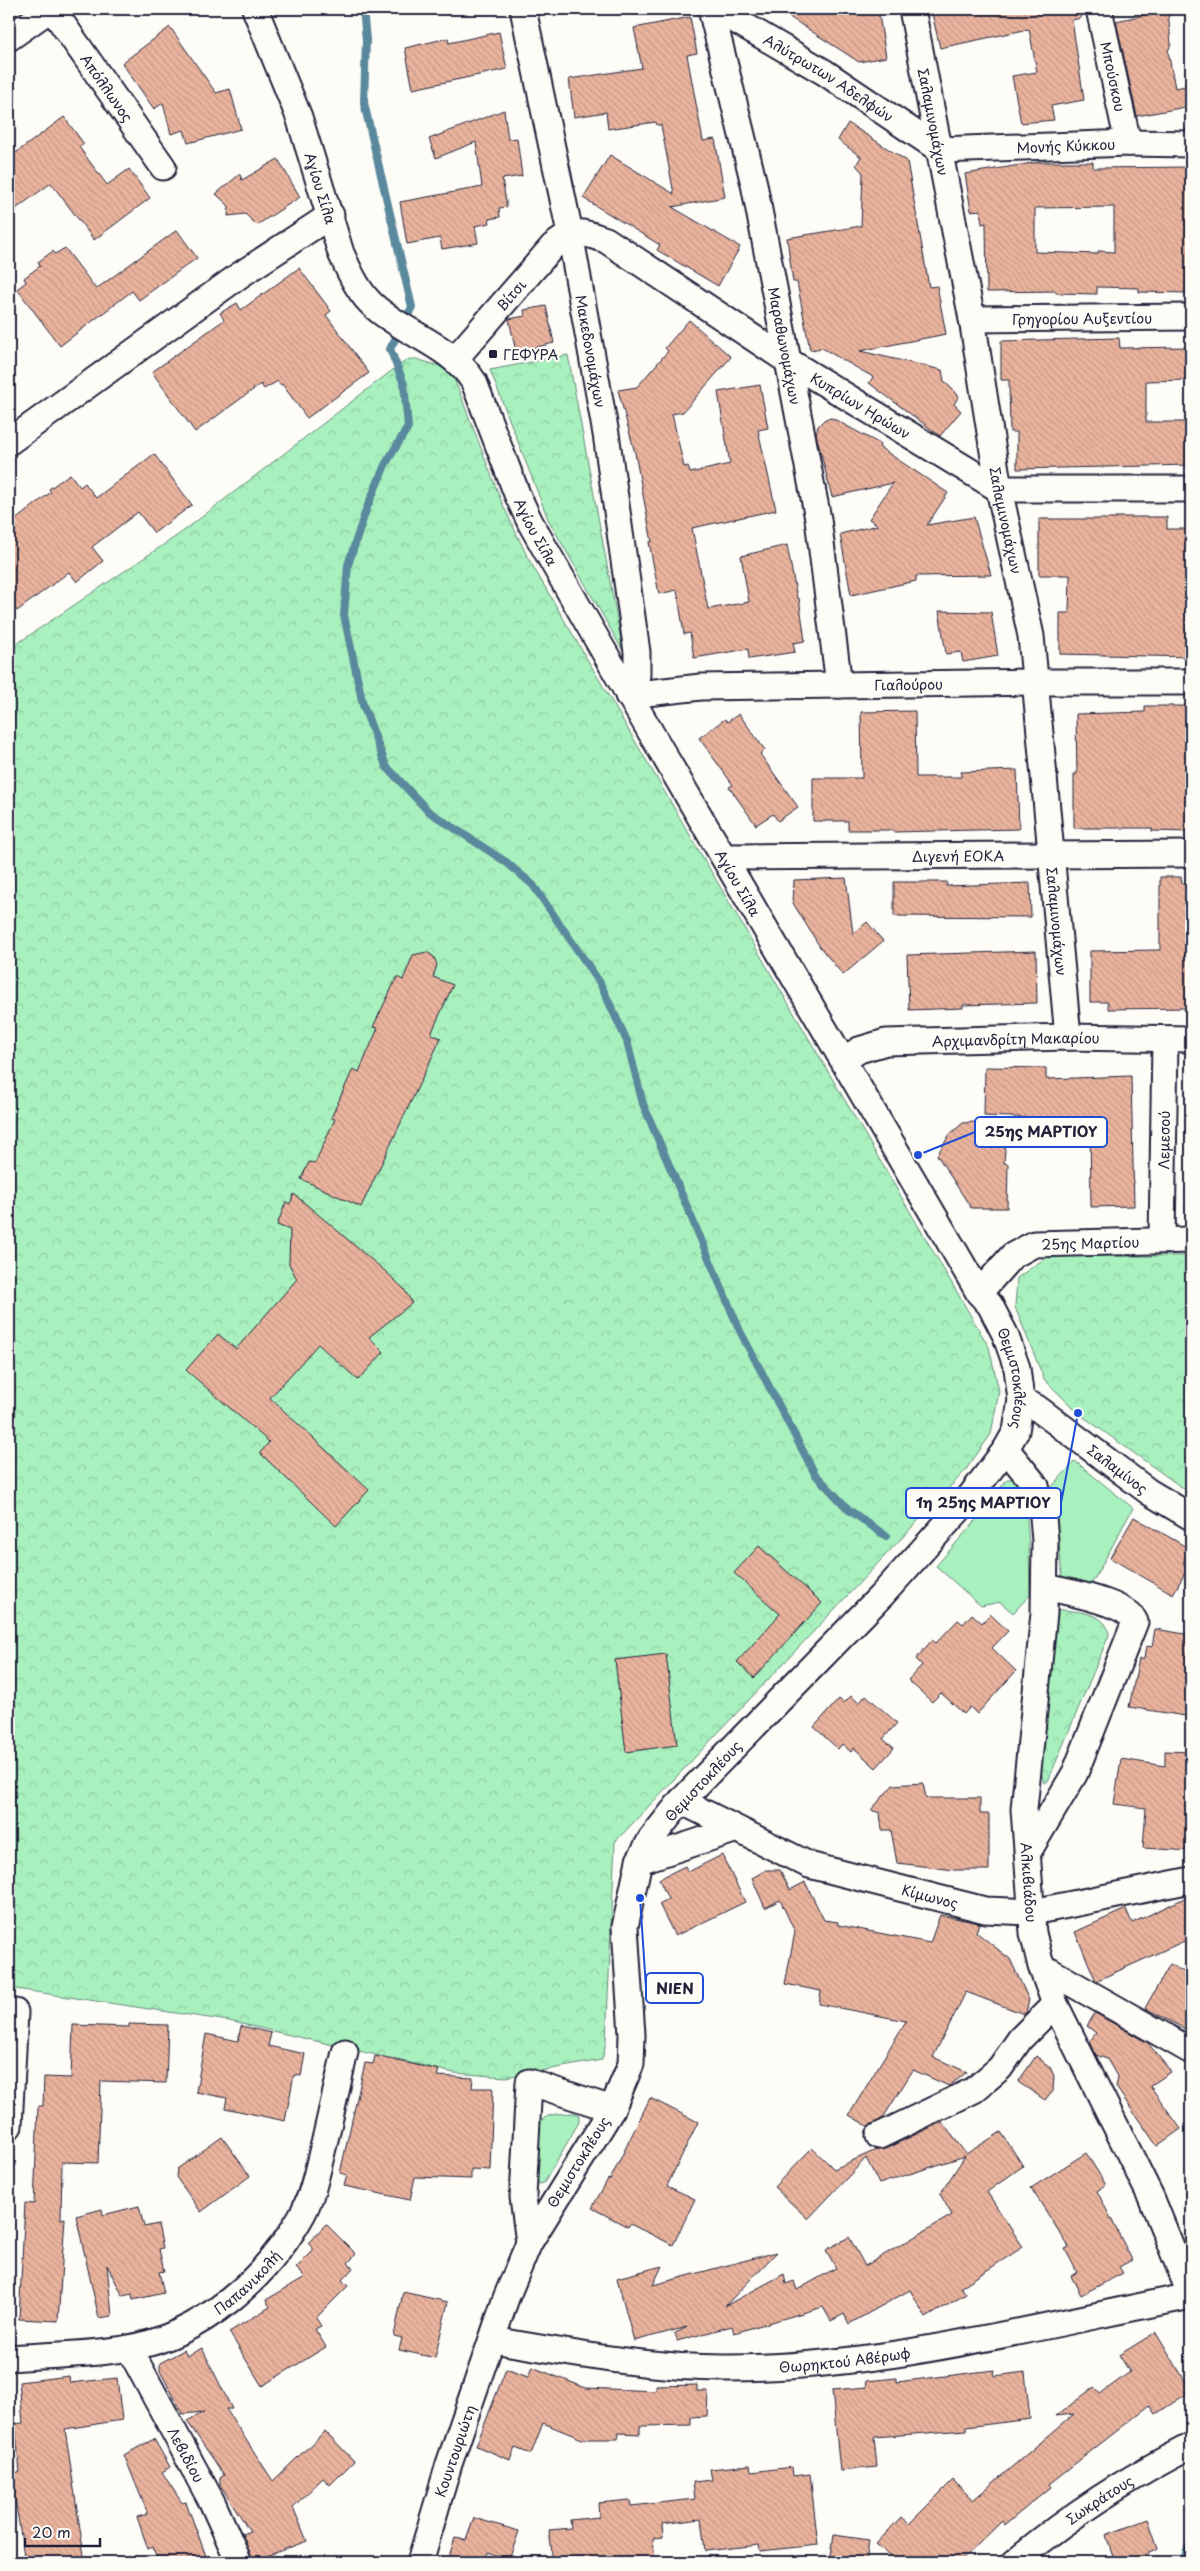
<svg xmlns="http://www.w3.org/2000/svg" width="1200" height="2571" font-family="'Playpen Sans',sans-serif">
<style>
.grass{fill:#a8f0bd;stroke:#65897c}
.forest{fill:url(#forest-crowns);stroke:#65897c}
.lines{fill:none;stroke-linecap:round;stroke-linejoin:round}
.stream{stroke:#5a899d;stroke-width:8}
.building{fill:url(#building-back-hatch);stroke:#22223b;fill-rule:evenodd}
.minor-casing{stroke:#22223b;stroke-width:29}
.minor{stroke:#fdfcf7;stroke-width:25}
.poi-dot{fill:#22223b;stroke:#fdfcf7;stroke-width:2}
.labels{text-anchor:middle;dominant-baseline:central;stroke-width:4.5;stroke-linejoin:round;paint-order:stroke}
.street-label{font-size:14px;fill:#22223b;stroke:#fdfcf7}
.poi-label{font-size:14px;fill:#22223b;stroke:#fdfcf7;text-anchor:start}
.leader{fill:none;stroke:#1d4ed8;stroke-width:2}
.callout-dot{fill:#1d4ed8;stroke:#fdfcf7;stroke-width:2}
.callout{fill:#fdfcf7;stroke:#1d4ed8;stroke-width:2}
.callout-label{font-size:15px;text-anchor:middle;font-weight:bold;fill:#22223b}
</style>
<defs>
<pattern id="forest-crowns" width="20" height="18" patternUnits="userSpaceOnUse" patternTransform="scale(1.25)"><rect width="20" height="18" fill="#a8f0bd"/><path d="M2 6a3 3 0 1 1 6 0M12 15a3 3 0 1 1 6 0" fill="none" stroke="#90cea3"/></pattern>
<pattern id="building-back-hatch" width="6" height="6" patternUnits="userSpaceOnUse" patternTransform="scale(1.25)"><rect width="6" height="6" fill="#e9b39d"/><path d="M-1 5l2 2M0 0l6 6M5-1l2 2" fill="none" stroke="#c89a88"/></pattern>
</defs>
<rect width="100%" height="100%" fill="#fdfcf7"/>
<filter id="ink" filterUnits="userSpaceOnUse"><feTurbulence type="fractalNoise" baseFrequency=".02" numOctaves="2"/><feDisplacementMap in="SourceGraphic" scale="10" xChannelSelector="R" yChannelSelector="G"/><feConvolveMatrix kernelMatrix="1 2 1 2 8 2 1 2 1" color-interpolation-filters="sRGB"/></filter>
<g filter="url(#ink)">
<!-- grass -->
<g class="grass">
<polygon points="1075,1461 1133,1508 1090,1587 1062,1576 1058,1531 1050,1489"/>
<path d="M1007 1479H1020C1030 1519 1029 1554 1030 1595L1013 1613 1000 1602 981 1606 936 1566 982 1513Z"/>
<path d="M574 2113 579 2115V2122L544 2183 539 2184 537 2180 539 2124C546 2112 561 2114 574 2113Z"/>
</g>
<!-- forest -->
<g class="forest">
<polygon points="568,355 623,651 548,519 490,370"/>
<polygon points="416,359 440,366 452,373 502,503 528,558 989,1347 999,1391 991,1434 965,1471 615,1842 606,2042 602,2060 506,2077 454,2073 229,2021 9,1988 9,649 181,533 390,372 407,360"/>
<polygon points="1048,1256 1191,1256 1191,1494 1078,1413 1044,1379 1015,1307 1017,1278"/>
<path d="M1054 1609C1074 1612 1107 1610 1109 1635L1048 1781 1044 1783 1039 1763Z"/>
</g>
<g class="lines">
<!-- stream -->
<g class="stream">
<polyline points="363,9 366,40 364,103 412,307 390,349 404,384 408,427 385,465 366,510 348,565 344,615 363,705 386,766 428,811 506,862 533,885 600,983 627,1041 643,1104 740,1331 815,1474 849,1510 886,1536"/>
<polyline points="1183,2562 1191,2539"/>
</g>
</g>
<!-- building -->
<g class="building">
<polygon points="777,9 878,9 886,57 859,62"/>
<polygon points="931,9 1080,9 1081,18 1072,20 1084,100 1051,106 1054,120 1021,123 1012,76 1037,72 1029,29 940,48"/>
<polygon points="1168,10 1171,44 1168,51 1175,88 1191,85 1191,106 1137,116 1116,21"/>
<polygon points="690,17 697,53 687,55 703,141 715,139 725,197 672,207 740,247 718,286 657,250 660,245 583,198 610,155 674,194 661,125 657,125 656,122 608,129 606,112 574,117 569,79 642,68 634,28"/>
<polygon points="170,27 216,93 230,89 241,129 188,143 184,130 171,134 163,103 154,109 122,63"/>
<polygon points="499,32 507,69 413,89 405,48 448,38 449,43"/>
<polygon points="504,110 508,139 517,138 522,176 502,179 507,207 499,208 500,217 489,219 490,223 475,226 478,243 442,249 440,238 407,244 400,202 482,187 476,142 436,158 429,139"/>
<polygon points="64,117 84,144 79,147 107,185 129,169 150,198 94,240 51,183 9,214 9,158"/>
<polygon points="848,123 907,161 929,287 937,286 946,334 860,351 942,370 944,381 959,396 954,404 961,411 940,436 869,383 873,377 822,348 810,350 797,282 793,282 787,238 861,226 863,173 856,165 861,157 838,140"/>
<polygon points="278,159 300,197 257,225 245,214 228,216 229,206 216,194 240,174 242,180"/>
<path d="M1039 162H1093V168L1191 167V293L1139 292V288L1097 287V294L1056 293V291L987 292 986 223 982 224 980 210 971 211 965 174ZM1114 207V252L1098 251V254L1035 252V208Z"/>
<polygon points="177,230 197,258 139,300 132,291 60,346 17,289 26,282 24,278 40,266 38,262 53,251 55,254 65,248 96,289"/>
<polygon points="299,268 331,311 326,315 369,373 307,418 282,384 280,385 278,381 264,389 261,384 195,432 152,372 224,320 220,313 237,303 241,310"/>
<polygon points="546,306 554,343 516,352 509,319 525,316 524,310"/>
<polygon points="689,320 731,357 683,412 672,414 684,467 688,466 690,473 730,464 718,392 760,385 768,428 758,430 776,510 692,528 708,609 749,602 741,556 787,545 797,598 799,598 805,641 793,643 795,652 749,659 748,649 694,658 690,633 684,634 677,590 659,594 649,542 652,542 635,453 618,390 637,387 668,351 665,348"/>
<polygon points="1119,338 1120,348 1191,347 1191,380 1146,381 1146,422 1191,422 1191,465 1017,469 1017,432 1010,432 1009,380 1001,380 1001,341"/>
<polygon points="832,418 880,444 879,447 948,493 927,525 974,517 991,575 916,576 916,581 851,595 840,534 878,525 869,519 893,483 832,497 816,434 818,426 825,419"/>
<polygon points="154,454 192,505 154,533 138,512 92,547 103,561 77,582 69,572 17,611 9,601 9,525 51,492 49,489 70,474 80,487 85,483 96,498"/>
<polygon points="1116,517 1167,517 1167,529 1191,529 1191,657 1060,654 1060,613 1069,613 1070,575 1039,575 1039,519 1116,519"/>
<polygon points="939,611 991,612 998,656 963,662 961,652 946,654"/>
<polygon points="1145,706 1191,706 1191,832 1152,831 1152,828 1074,828 1074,774 1077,774 1076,714 1145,712"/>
<polygon points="915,711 916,777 961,777 961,772 1017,770 1019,829 893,832 893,830 848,830 848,821 813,821 813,778 862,778 861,712"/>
<polygon points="739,714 765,750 760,754 798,807 778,821 773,814 756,825 729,787 733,785 699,738 725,719 727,722"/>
<polygon points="1160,877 1181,877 1182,884 1191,883 1191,1008 1108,1009 1108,1002 1090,1002 1090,951 1160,950"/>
<polygon points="846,878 853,934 867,922 883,941 843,975 820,947 793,903 794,880"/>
<polygon points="894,882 947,882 946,886 1030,883 1031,917 894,916"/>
<polygon points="1036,951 1037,1003 963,1005 963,1008 909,1010 907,955"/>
<polygon points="427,952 434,957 437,965 433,977 453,985 431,1034 441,1038 361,1207 301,1179 309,1162 315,1163 335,1119 331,1118 353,1069 359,1072 378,1028 373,1027 397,977 403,980 413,955"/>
<polygon points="985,1067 1046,1068 1046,1079 1131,1076 1134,1206 1091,1207 1090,1120 984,1116"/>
<polygon points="997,1120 1005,1150 1004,1163 1008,1164 1007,1208 971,1208 937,1155 950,1134 963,1123"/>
<polygon points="294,1194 386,1272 404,1289 412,1303 369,1337 384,1352 358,1380 318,1344 270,1398 369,1490 336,1526 260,1453 269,1442 186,1370 218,1334 236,1349 297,1279 289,1264 290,1230 277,1225 286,1202 290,1204"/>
<polygon points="1134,1517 1190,1549 1183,1563 1189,1566 1173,1594 1110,1558"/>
<polygon points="759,1546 822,1603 754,1678 737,1662 780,1614 734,1573"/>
<polygon points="972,1614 982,1623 990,1614 1008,1631 992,1648 1016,1671 977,1714 970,1707 964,1714 941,1693 932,1702 908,1680 922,1665 916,1659 932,1640 936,1643 958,1620 963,1624"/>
<polygon points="1155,1629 1191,1635 1191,1717 1129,1707 1139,1659 1144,1659 1146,1646 1152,1647"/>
<polygon points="666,1654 677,1745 626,1752 615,1660"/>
<polygon points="866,1695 897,1723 883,1739 894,1748 876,1768 854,1748 851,1752 842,1744 838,1749 814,1727 839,1699 844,1703 851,1696 859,1703"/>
<polygon points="1165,1751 1191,1752 1191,1851 1143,1848 1146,1808 1114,1804 1121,1759 1165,1766"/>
<polygon points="923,1783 926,1798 980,1798 980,1814 989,1814 989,1870 954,1870 897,1863 891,1830 882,1830 880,1813 871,1810 893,1785"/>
<polygon points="722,1855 745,1902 675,1936 659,1904 668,1899 659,1879 685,1866 688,1872"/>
<polygon points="766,1870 780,1870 790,1890 805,1882 824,1920 838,1922 838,1925 930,1943 940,1915 979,1923 976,1932 1010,1959 1029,2000 1026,2013 1024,2014 966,1992 933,2057 967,2072 949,2086 913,2070 883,2118 869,2127 849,2115 906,2021 819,2004 821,1991 785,1984 795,1932 780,1900 765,1908 752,1878"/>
<polygon points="1191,1895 1191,1938 1096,1981 1075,1932 1126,1909 1132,1923"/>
<polygon points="1170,1964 1191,1976 1191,2032 1145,2008"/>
<polygon points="1095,2013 1148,2043 1171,2072 1150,2086 1181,2129 1157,2146 1116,2087 1118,2078 1107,2059 1096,2055 1090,2041 1096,2033 1087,2026"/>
<polygon points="129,2024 168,2025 166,2083 101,2081 98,2163 62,2162 61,2219 65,2218 58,2321 19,2319 25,2203 34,2204 38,2106 43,2106 44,2077 71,2078 73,2025 129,2027"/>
<polygon points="241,2026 271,2033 268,2046 305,2054 301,2076 294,2075 285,2121 225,2108 227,2098 196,2092 206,2034 238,2041"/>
<polygon points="375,2056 439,2070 437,2076 473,2078 472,2088 493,2088 490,2170 471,2169 471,2179 415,2177 410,2200 344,2186 347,2175 340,2173 365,2063 373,2064"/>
<polygon points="1036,2056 1050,2067 1054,2076 1053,2090 1045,2100 1018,2082"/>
<polygon points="650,2098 698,2122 667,2186 695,2199 673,2245 630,2224 628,2227 592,2208 608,2179 610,2180"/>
<polygon points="942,2122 966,2154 1001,2132 1023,2166 987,2192 1023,2247 961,2287 966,2294 926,2318 910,2290 849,2324 844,2314 831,2321 823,2307 734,2333 732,2326 677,2341 674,2334 687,2327 634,2341 617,2278 662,2266 653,2285 777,2252 725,2306 784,2274 786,2284 794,2281 797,2290 836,2268 826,2250 849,2237 865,2266 952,2215 940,2194 965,2156 879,2184 866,2158 808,2219 774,2187 812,2148 834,2169 876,2150 885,2149"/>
<polygon points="222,2137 250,2176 201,2212 176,2177 177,2169"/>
<polygon points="1086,2153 1106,2185 1097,2191 1132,2260 1119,2267 1123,2273 1081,2295 1071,2276 1077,2272 1065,2249 1069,2247 1031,2188"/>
<polygon points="139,2206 144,2227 158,2224 163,2248 159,2249 164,2271 159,2272 164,2293 133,2300 132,2294 123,2296 107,2265 112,2316 99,2318 76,2216 102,2209 103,2215"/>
<polygon points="326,2224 356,2254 348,2263 353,2268 342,2280 348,2286 316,2318 321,2326 315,2329 326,2347 262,2386 229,2332 270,2307 266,2300 305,2277 296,2268 314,2250 308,2243"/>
<polygon points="403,2292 448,2302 435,2358 399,2350 402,2338 394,2336"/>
<polygon points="1156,2332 1191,2391 1156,2414 1150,2405 1049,2484 1051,2487 1005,2525 1002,2521 960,2562 897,2562 876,2544 901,2517 909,2524 953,2480 973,2500 1074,2414 1056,2416 1094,2387 1100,2394 1130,2372 1119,2355"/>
<polygon points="202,2348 232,2409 226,2409 273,2481 325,2431 354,2461 330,2485 323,2478 293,2507 307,2541 253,2561 242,2534 250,2531 220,2485 220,2478 224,2475 187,2421 204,2412 183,2414 160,2371 160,2363 184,2350 187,2356"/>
<polygon points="532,2367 586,2388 656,2391 656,2386 697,2385 697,2391 708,2391 707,2416 691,2417 691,2425 640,2426 640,2434 619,2433 618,2439 582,2439 543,2423 531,2454 515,2448 510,2460 476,2446 506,2369 528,2377"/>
<polygon points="994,2370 995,2376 1025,2372 1030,2419 966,2427 966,2430 874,2437 877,2467 840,2471 832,2390 867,2387 866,2381 897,2378 897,2382"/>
<polygon points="69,2376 70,2383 117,2378 122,2420 65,2429 85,2562 25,2562 11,2473 20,2472 15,2424 23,2423 19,2382"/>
<polygon points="154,2439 170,2467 162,2472 182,2503 186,2502 206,2556 189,2562 158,2562 153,2547 148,2549 137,2517 148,2514 124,2455"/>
<polygon points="750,2465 751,2472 792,2467 793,2476 810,2474 818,2545 760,2551 759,2545 705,2551 701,2519 662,2524 663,2537 653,2538 655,2562 553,2562 549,2530 571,2528 570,2520 599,2517 598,2503 630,2500 631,2506 695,2499 693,2482 712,2480 710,2469"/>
<polygon points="474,2518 519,2531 509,2560 488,2552 485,2562 447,2562 455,2538 466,2540"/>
<polygon points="1148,2519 1158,2548 1147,2553 1150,2562 1115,2562 1106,2535"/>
<polygon points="834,2535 869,2540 866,2562 830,2562"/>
</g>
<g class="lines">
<defs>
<g id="minor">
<path id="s1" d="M52 9 163 167"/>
<path id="s2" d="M255 9 299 117 341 253C350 273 359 294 376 308 406 334 453 347 474 382L517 494 530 522C676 781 830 1036 979 1293L990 1305 1005 1334 1017 1368 1021 1400 1016 1431 1006 1449 965 1503 881 1596 681 1801 651 1839 639 1861 625 1927 632 2035 631 2064 612 2109 529 2243 506 2298 449 2464 420 2562"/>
<path id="s3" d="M523 9 570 233 606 434 637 652V675L628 695"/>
<path id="s4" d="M711 9 754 184 788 361 818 519 839 685"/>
<path id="s5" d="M716 9 824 72 940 150"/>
<path id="s6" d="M912 9 972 319 999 489 1031 636 1068 1037"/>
<path id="s7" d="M1099 9 1128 143"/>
<polyline points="9,38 50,9"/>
<path id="s8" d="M940 150 1128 143 1191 144"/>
<path id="s9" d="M972 319 1191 317"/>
<path id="s10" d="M455 359 553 246C577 228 578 231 606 240L788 361 999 489"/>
<polyline points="9,442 240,275 331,215"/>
<polyline points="999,489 1191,489"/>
<path id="s11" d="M628 695 701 687 1034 682H1191"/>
<path id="s12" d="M724 857 1191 854"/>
<path id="s13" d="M844 1060 859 1050 886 1042 1068 1037 1191 1039"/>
<path id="s14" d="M1162 1240 1165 1040"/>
<path id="s15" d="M979 1293 1012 1256 1034 1244 1191 1240"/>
<path id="s16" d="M1021 1400 1037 1408 1149 1492 1191 1517"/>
<path id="s17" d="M1006 1449 1036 1486 1043 1517 1045 1541 1044 1613 1024 1809 1033 1933 1041 1966 1055 2004 1151 2197 1191 2296"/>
<path id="s18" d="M681 1801 809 1865 985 1910 1033 1912 1191 1880"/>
<path d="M1028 1852 1075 1773 1135 1622C1127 1602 1066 1592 1046 1587"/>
<polyline points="639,1861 734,1830"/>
<polyline points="1041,1966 1191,2051"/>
<polyline points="9,2126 15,2012"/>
<polyline points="879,2136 974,2090 1000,2068 1020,2039 1055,2004"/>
<polyline points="529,2243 523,2197 529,2082 612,2109"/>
<path id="s19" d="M493 2340C570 2353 647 2368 726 2368 883 2368 1038 2326 1191 2296"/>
<path id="s20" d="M129 2348 213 2504 239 2562"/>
<path id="s21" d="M9 2358C47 2355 92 2355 129 2348 202 2335 268 2277 303 2213 314 2192 318 2167 324 2144 331 2113 338 2083 345 2052"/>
<path id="s22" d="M1014 2562C1069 2516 1128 2478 1191 2446"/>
</g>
</defs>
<!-- minor casing -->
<use href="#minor" class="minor-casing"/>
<!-- minor -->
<use href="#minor" class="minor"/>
</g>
</g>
<!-- markers -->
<rect class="poi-dot" x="488" y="349" width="10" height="10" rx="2.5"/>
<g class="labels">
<!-- street labels -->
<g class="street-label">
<text stroke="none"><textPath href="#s7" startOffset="69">Μπούσκου</textPath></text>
<text stroke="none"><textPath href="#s5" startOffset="132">Αλύτρωτων Αδελφών</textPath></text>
<text stroke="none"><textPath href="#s1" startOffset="96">Απόλλωνος</textPath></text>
<text stroke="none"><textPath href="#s6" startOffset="115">Σαλαμινομάχων</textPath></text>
<text stroke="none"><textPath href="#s8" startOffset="126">Μονής Κύκκου</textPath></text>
<text stroke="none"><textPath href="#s2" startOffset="191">Αγίου Σίλα</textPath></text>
<text stroke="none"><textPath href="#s10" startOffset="85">Βίτσι</textPath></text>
<text stroke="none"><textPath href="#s9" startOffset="110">Γρηγορίου Αυξεντίου</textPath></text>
<text stroke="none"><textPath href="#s4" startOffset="345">Μαραθωνομάχων</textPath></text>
<text stroke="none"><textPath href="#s3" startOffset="349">Μακεδονομάχων</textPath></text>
<text stroke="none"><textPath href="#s10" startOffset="511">Κυπρίων Ηρώων</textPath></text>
<text stroke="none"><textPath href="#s6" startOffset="520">Σαλαμινομάχων</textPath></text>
<text stroke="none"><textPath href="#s2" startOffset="611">Αγίου Σίλα</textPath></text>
<text stroke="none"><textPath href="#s11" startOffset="281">Γιαλούρου</textPath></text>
<text stroke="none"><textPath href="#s12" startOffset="234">Διγενή ΕΟΚΑ</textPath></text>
<text stroke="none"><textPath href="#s2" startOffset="1016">Αγίου Σίλα</textPath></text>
<text stroke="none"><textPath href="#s6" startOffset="925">Σαλαμινομάχων</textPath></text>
<text stroke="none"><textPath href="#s13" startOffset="176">Αρχιμανδρίτη Μακαρίου</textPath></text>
<text stroke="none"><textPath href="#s14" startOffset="100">Λεμεσού</textPath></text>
<text stroke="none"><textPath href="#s15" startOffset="131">25ης Μαρτίου</textPath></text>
<text stroke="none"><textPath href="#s2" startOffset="1586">Θεμιστοκλέους</textPath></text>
<text stroke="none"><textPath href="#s16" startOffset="119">Σαλαμίνος</textPath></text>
<text transform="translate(703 1781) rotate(-47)">Θεμιστοκλέους</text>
<text stroke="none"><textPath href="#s17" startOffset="446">Αλκιβιάδου</textPath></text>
<text stroke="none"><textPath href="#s18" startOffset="268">Κίμωνος</textPath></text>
<text transform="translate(578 2162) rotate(-58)">Θεμιστοκλέους</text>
<text stroke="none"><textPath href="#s21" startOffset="258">Παπανικολή</textPath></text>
<text stroke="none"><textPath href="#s19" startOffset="354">Θωρηκτού Αβέρωφ</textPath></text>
<text transform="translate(455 2451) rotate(-71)">Κουντουριώτη</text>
<text stroke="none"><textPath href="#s20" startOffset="121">Λεβιδίου</textPath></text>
<text stroke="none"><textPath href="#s22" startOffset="106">Σωκράτους</textPath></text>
</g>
<!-- poi labels -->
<g class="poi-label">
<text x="503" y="354">ΓΕΦΥΡΑ</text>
</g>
</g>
<!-- callouts -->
<path class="leader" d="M918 1155L975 1132M1078 1413L1061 1503M640 1898L646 1988"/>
<g class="callout-dot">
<circle cx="918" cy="1155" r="5"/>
<circle cx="1078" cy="1413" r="5"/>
<circle cx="640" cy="1898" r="5"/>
</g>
<g class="callout">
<rect x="975" y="1117" width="132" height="30" rx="5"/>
<rect x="906" y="1488" width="155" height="30" rx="5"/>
<rect x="646" y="1973" width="57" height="30" rx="5"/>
</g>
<g class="callout-label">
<text x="1041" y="1137">25ης ΜΑΡΤΙΟΥ</text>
<text x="983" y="1508">1η 25ης ΜΑΡΤΙΟΥ</text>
<text x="675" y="1994">ΝΙΕΝ</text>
</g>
<!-- margin -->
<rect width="1200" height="2571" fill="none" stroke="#fdfcf7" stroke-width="30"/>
<rect x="15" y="15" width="1170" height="2541" fill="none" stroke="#22223b" stroke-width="2" filter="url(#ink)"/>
<!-- scale -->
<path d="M25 2538v8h75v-8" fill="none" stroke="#22223b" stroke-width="2.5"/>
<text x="32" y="2538" font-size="15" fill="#22223b" stroke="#fdfcf7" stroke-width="4" paint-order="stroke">20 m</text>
</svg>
